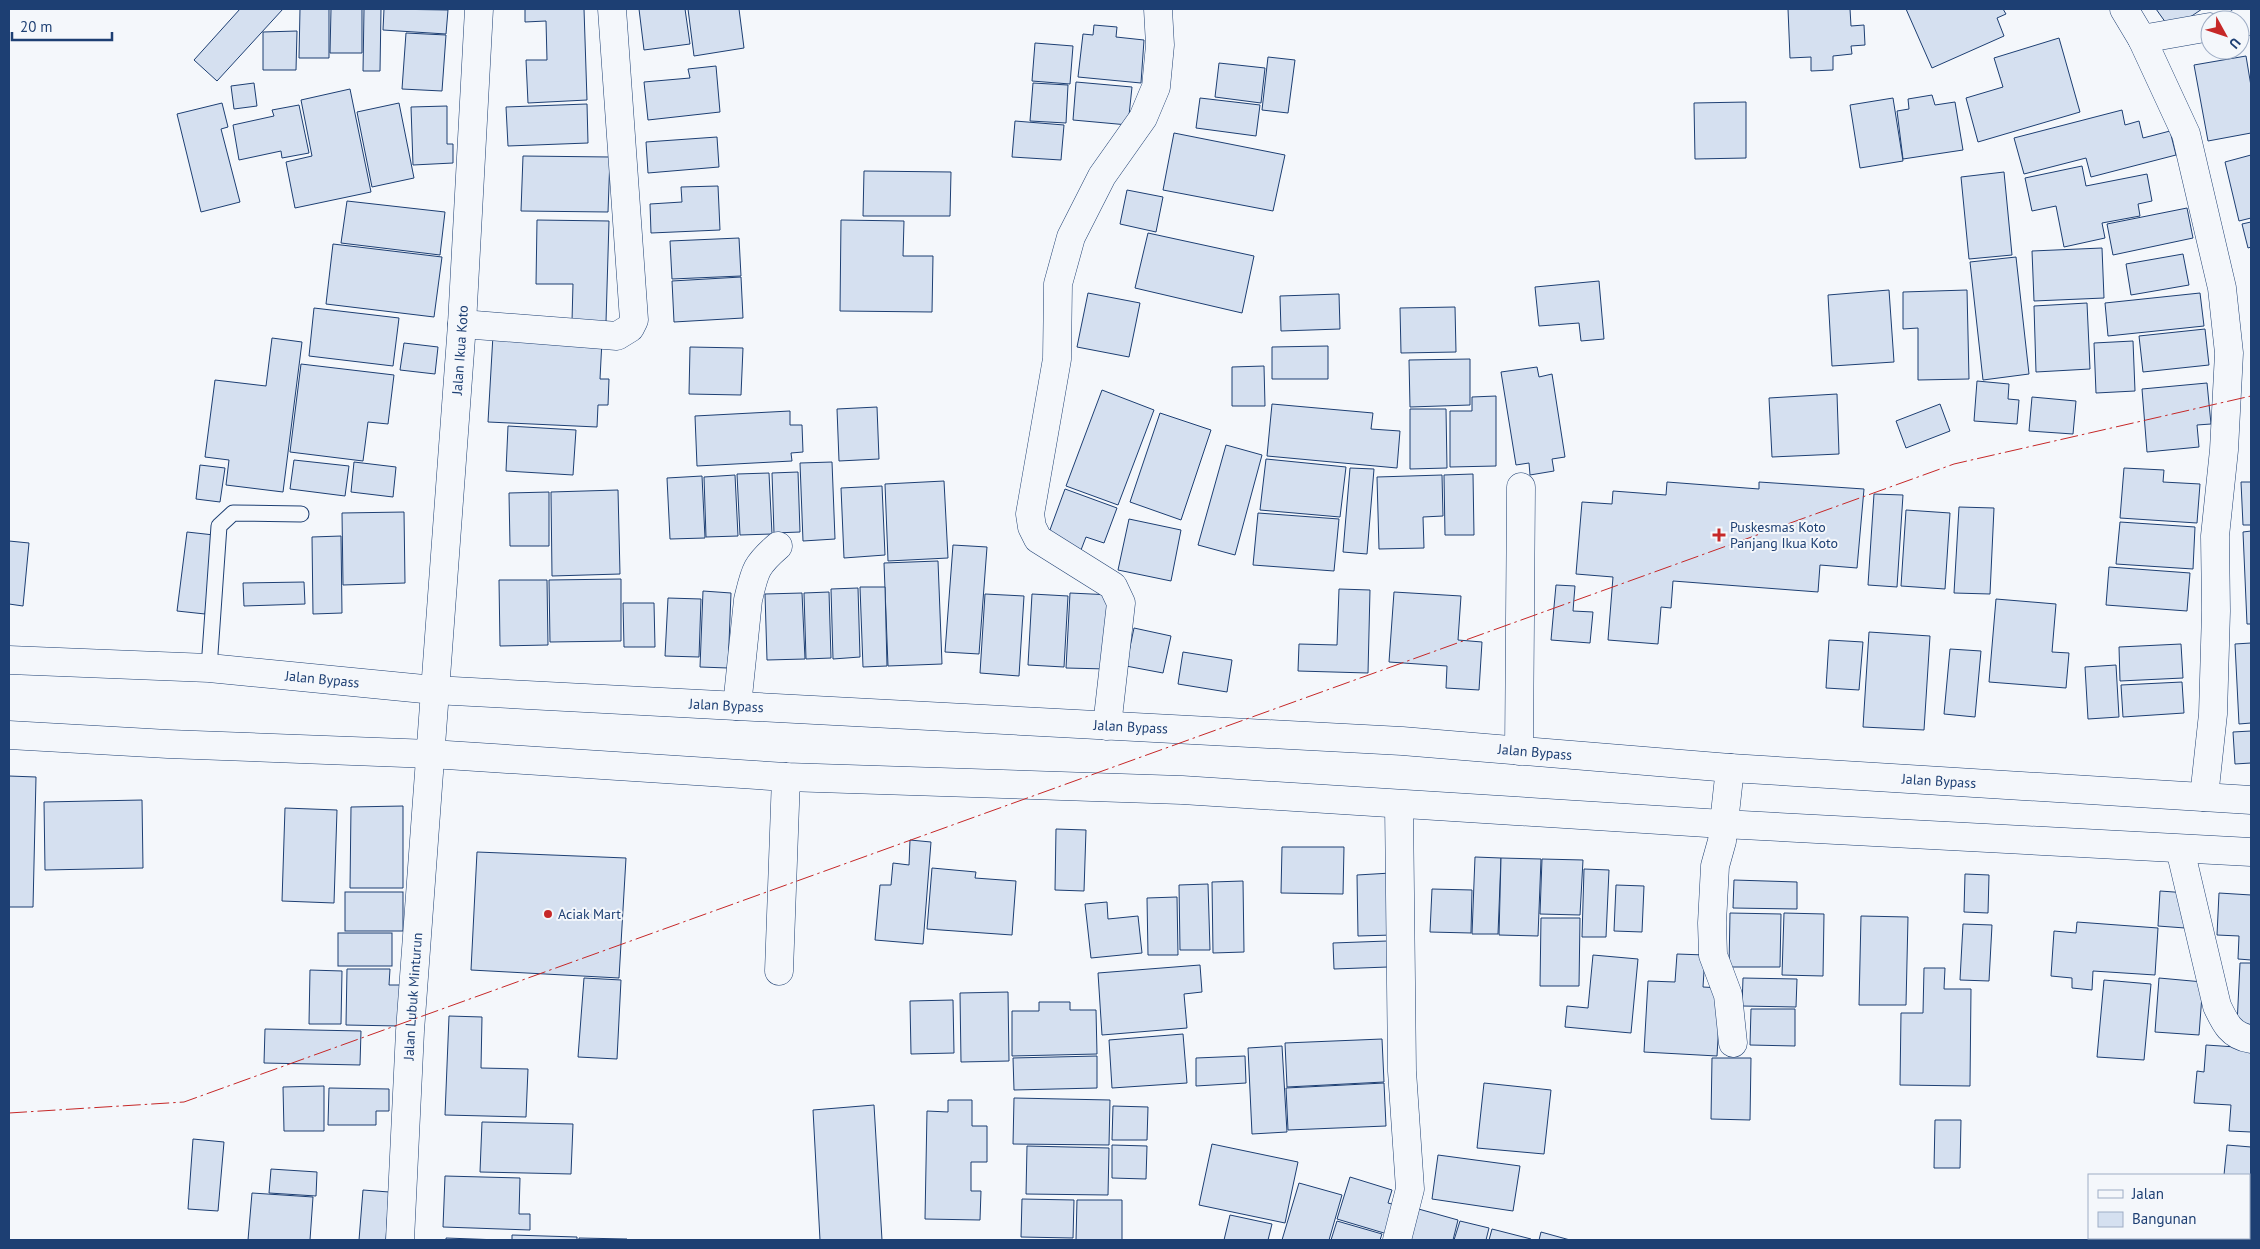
<svg xmlns="http://www.w3.org/2000/svg" width="2260" height="1249" font-family="'PT Sans',sans-serif">
<style>
.building{fill:#d5e0f0;stroke:#1d3f73}
.lines{fill:none;stroke-linecap:round;stroke-linejoin:round}
.service-casing{stroke:#1d3f73;stroke-width:17}
.minor-casing{stroke:#1d3f73;stroke-width:29}
.tertiary-casing{stroke:#1d3f73;stroke-width:29}
.trunk-casing{stroke:#1d3f73;stroke-width:29}
.service{stroke:#f4f7fb;stroke-width:15}
.minor{stroke:#f4f7fb;stroke-width:28}
.tertiary{stroke:#f4f7fb;stroke-width:28}
.trunk{stroke:#f4f7fb;stroke-width:28}
.power{stroke:#c62828;stroke-width:1;stroke-dasharray:18 4 2.5 4;stroke-linecap:butt}
.poi-dot{fill:#c62828;stroke:#f4f7fb;stroke-width:2}
.labels{text-anchor:middle;dominant-baseline:central;stroke-width:4;stroke-linejoin:round;paint-order:stroke}
.street-label{font-size:14px;fill:#1d3f73;stroke:#f4f7fb}
.poi-label{font-size:14px;fill:#1d3f73;stroke:#f4f7fb;text-anchor:start}
</style>
<rect width="100%" height="100%" fill="#f4f7fb"/>
<!-- building -->
<g class="building">
<polygon points="240,9 283,9 217,81 194,60"/>
<polygon points="300,9 329,9 329,58 299,58"/>
<polygon points="331,9 362,9 362,53 330,53"/>
<polygon points="364,9 381,9 380,71 363,71"/>
<polygon points="384,9 448,10 446,34 383,30"/>
<polygon points="525,9 584,9 587,100 528,103 526,60 547,60 546,21 525,22"/>
<polygon points="639,9 685,9 690,44 644,50"/>
<polygon points="688,9 739,9 744,48 694,56"/>
<polygon points="1788,9 1850,9 1851,26 1864,25 1865,45 1851,46 1852,54 1833,56 1833,70 1811,71 1811,57 1790,58"/>
<polygon points="1906,9 2003,9 2006,14 1997,18 2004,36 1932,68"/>
<polygon points="2156,9 2202,9 2171,30"/>
<polygon points="1094,25 1117,27 1116,37 1144,40 1141,83 1078,77 1083,34 1093,35"/>
<polygon points="297,31 296,70 263,70 263,32"/>
<polygon points="406,33 446,35 442,91 402,89"/>
<polygon points="2059,38 2080,112 1978,142 1966,98 2003,87 1994,58"/>
<polygon points="1035,43 1073,46 1070,84 1032,81"/>
<polygon points="2246,56 2251,86 2251,133 2208,141 2194,65"/>
<polygon points="1268,57 1295,60 1288,113 1262,110"/>
<polygon points="1219,63 1265,68 1261,103 1215,97"/>
<polygon points="716,66 720,112 648,120 644,82 690,78 688,69"/>
<polygon points="1076,82 1132,87 1128,125 1073,120"/>
<polygon points="254,83 257,106 234,109 231,86"/>
<polygon points="1033,83 1068,85 1066,123 1030,121"/>
<polygon points="350,89 371,192 295,208 286,162 312,156 301,100"/>
<polygon points="1932,95 1935,105 1955,102 1963,150 1903,159 1897,111 1909,109 1908,99"/>
<polygon points="1200,98 1260,105 1256,136 1196,128"/>
<polygon points="1893,98 1903,161 1860,168 1850,105"/>
<polygon points="1746,102 1746,158 1695,159 1694,103"/>
<polygon points="222,103 228,127 221,129 240,202 201,212 177,114"/>
<polygon points="399,103 414,178 372,187 357,112"/>
<polygon points="587,104 588,143 508,146 506,107"/>
<polygon points="299,105 309,153 282,158 281,151 239,160 233,125 274,116 272,110"/>
<polygon points="447,106 447,144 453,144 453,163 413,165 411,107"/>
<polygon points="2122,110 2125,125 2139,121 2143,138 2170,131 2176,155 2091,177 2086,158 2024,174 2014,138"/>
<polygon points="1015,121 1064,125 1061,160 1012,157"/>
<polygon points="1174,133 1285,155 1273,211 1163,190"/>
<polygon points="717,137 719,167 648,173 646,142"/>
<polygon points="2251,155 2251,218 2239,221 2225,162"/>
<polygon points="523,156 610,157 608,212 521,211"/>
<polygon points="2082,166 2086,186 2147,174 2152,201 2138,204 2140,216 2102,223 2105,238 2064,247 2056,206 2032,211 2025,178"/>
<polygon points="864,171 951,172 950,216 863,216"/>
<polygon points="2004,172 2012,255 1969,259 1961,177"/>
<polygon points="718,186 720,230 651,233 650,204 682,202 681,187"/>
<polygon points="1127,190 1163,197 1156,232 1120,224"/>
<polygon points="347,201 445,212 440,255 341,243"/>
<polygon points="2187,208 2193,238 2113,255 2107,224"/>
<polygon points="537,220 609,221 606,322 572,321 573,284 536,284"/>
<polygon points="841,220 904,221 903,256 933,256 932,312 840,311"/>
<polygon points="2251,222 2251,247 2248,248 2242,224"/>
<polygon points="1148,233 1254,256 1242,313 1135,288"/>
<polygon points="739,238 741,276 672,279 670,241"/>
<polygon points="333,244 442,257 434,317 326,304"/>
<polygon points="2102,248 2104,298 2034,301 2032,251"/>
<polygon points="2183,254 2189,285 2131,295 2126,264"/>
<polygon points="2016,257 2029,374 1983,380 1970,262"/>
<polygon points="741,277 743,318 674,322 672,281"/>
<polygon points="1599,281 1604,339 1581,341 1579,323 1539,326 1535,287"/>
<polygon points="1889,290 1894,362 1832,366 1828,295"/>
<polygon points="1967,290 1969,379 1918,380 1918,328 1903,329 1903,292"/>
<polygon points="1088,293 1140,303 1129,357 1077,347"/>
<polygon points="2200,293 2204,326 2108,336 2105,303"/>
<polygon points="1339,294 1340,329 1281,331 1280,296"/>
<polygon points="2087,303 2090,369 2036,372 2034,306"/>
<polygon points="1455,307 1456,352 1401,353 1400,308"/>
<polygon points="314,308 399,318 393,366 309,356"/>
<polygon points="2205,329 2209,365 2143,372 2139,336"/>
<polygon points="493,335 602,340 600,379 609,379 608,405 598,405 597,427 488,422"/>
<polygon points="272,338 302,342 283,492 226,485 229,460 205,457 215,380 266,386"/>
<polygon points="2133,341 2135,391 2096,393 2094,343"/>
<polygon points="404,343 438,347 435,374 400,370"/>
<polygon points="1328,346 1328,379 1272,379 1272,347"/>
<polygon points="690,347 743,348 741,395 689,394"/>
<polygon points="1470,359 1470,405 1410,407 1409,360"/>
<polygon points="301,364 394,375 388,424 368,422 363,461 290,452"/>
<polygon points="1264,366 1265,406 1232,406 1232,367"/>
<polygon points="1537,367 1539,377 1552,374 1565,457 1552,459 1554,471 1530,475 1529,463 1516,465 1501,372"/>
<polygon points="1977,381 2009,384 2008,399 2019,400 2017,424 1974,421"/>
<polygon points="2207,383 2211,424 2197,425 2199,447 2147,452 2142,389"/>
<polygon points="1102,390 1154,410 1118,505 1066,486"/>
<polygon points="1837,394 1839,454 1772,457 1769,398"/>
<polygon points="1496,396 1496,466 1450,467 1450,411 1472,411 1472,397"/>
<polygon points="2032,397 2076,401 2073,434 2029,431"/>
<polygon points="1272,404 1373,413 1371,429 1400,431 1397,468 1267,456"/>
<polygon points="1940,404 1950,431 1906,448 1896,421"/>
<polygon points="877,407 879,459 839,461 837,409"/>
<polygon points="1410,409 1446,409 1447,468 1410,469"/>
<polygon points="790,411 790,425 802,425 803,452 791,453 792,461 697,466 695,416"/>
<polygon points="1160,413 1211,430 1181,520 1130,502"/>
<polygon points="508,426 576,430 573,475 506,471"/>
<polygon points="1226,445 1262,455 1235,555 1198,545"/>
<polygon points="1266,459 1346,467 1340,517 1260,510"/>
<polygon points="294,460 349,466 345,496 290,489"/>
<polygon points="354,462 396,467 393,497 351,492"/>
<polygon points="832,462 835,539 803,541 800,463"/>
<polygon points="200,465 225,468 220,502 196,499"/>
<polygon points="1350,468 1374,469 1367,554 1343,552"/>
<polygon points="2124,468 2164,470 2163,482 2200,484 2197,523 2120,518"/>
<polygon points="798,472 800,532 774,533 772,473"/>
<polygon points="769,473 772,534 740,535 737,474"/>
<polygon points="1473,474 1474,535 1445,535 1444,475"/>
<polygon points="735,475 738,536 706,537 704,477"/>
<polygon points="1442,475 1443,516 1423,517 1424,548 1379,549 1377,477"/>
<polygon points="702,476 705,538 670,539 667,478"/>
<polygon points="944,481 948,558 888,561 885,484"/>
<polygon points="1667,482 1759,489 1759,482 1864,489 1857,568 1820,565 1818,592 1673,581 1671,608 1661,607 1658,644 1608,640 1613,577 1576,574 1582,502 1612,504 1613,491 1666,495"/>
<polygon points="2241,482 2251,482 2251,525 2243,525"/>
<polygon points="882,486 885,555 844,558 841,488"/>
<polygon points="1065,489 1117,508 1104,543 1086,537 1081,550 1047,538"/>
<polygon points="618,490 620,574 552,576 551,492"/>
<polygon points="549,492 549,546 510,546 509,493"/>
<polygon points="1874,494 1903,495 1897,587 1868,585"/>
<polygon points="1959,507 1994,508 1990,594 1954,593"/>
<polygon points="1906,510 1950,513 1945,589 1901,586"/>
<polygon points="404,512 405,583 343,585 342,513"/>
<polygon points="1258,513 1339,519 1334,571 1253,565"/>
<polygon points="1129,519 1181,530 1171,581 1118,570"/>
<polygon points="2120,522 2195,527 2193,569 2116,564"/>
<polygon points="2251,531 2251,624 2247,624 2243,532"/>
<polygon points="187,532 214,535 205,614 177,611"/>
<polygon points="341,536 342,613 313,614 312,537"/>
<polygon points="9,541 29,543 23,606 9,604"/>
<polygon points="953,545 987,547 979,654 945,652"/>
<polygon points="938,561 942,664 888,666 884,563"/>
<polygon points="2109,567 2190,573 2187,611 2106,605"/>
<polygon points="621,579 621,641 550,642 549,580"/>
<polygon points="499,580 547,580 548,645 500,646"/>
<polygon points="304,582 305,604 244,606 243,583"/>
<polygon points="1556,585 1575,586 1573,611 1593,612 1590,643 1551,640"/>
<polygon points="860,587 885,587 887,666 863,667"/>
<polygon points="858,588 860,657 833,659 831,589"/>
<polygon points="1339,589 1370,590 1368,673 1298,671 1299,644 1337,645"/>
<polygon points="703,591 731,593 728,668 700,667"/>
<polygon points="829,592 831,658 806,659 804,593"/>
<polygon points="1394,592 1461,596 1458,640 1482,642 1479,690 1446,688 1447,666 1389,662"/>
<polygon points="802,593 805,659 767,660 765,594"/>
<polygon points="1070,593 1112,595 1107,669 1066,668"/>
<polygon points="985,594 1024,596 1019,676 980,673"/>
<polygon points="1032,594 1068,596 1064,667 1028,665"/>
<polygon points="668,598 701,599 699,657 665,656"/>
<polygon points="1996,599 2056,604 2052,652 2069,653 2066,688 1989,682"/>
<polygon points="623,603 654,603 655,647 624,647"/>
<polygon points="1134,628 1171,636 1163,673 1126,666"/>
<polygon points="1869,632 1930,636 1924,730 1863,727"/>
<polygon points="1829,640 1863,642 1859,690 1826,688"/>
<polygon points="2251,643 2251,723 2239,724 2235,644"/>
<polygon points="2181,644 2183,678 2120,681 2119,647"/>
<polygon points="1950,649 1981,651 1975,717 1944,714"/>
<polygon points="1183,652 1232,660 1227,692 1178,684"/>
<polygon points="2116,665 2119,717 2088,719 2085,667"/>
<polygon points="2182,682 2184,713 2123,717 2121,685"/>
<polygon points="2251,731 2251,763 2235,764 2233,732"/>
<polygon points="9,776 36,777 33,907 9,907"/>
<polygon points="142,800 143,868 45,870 44,802"/>
<polygon points="403,806 403,888 350,888 351,807"/>
<polygon points="285,808 337,810 334,903 282,901"/>
<polygon points="1056,829 1086,830 1084,891 1055,890"/>
<polygon points="910,840 931,842 923,944 875,940 880,885 891,885 893,863 909,865"/>
<polygon points="1282,847 1344,847 1343,894 1281,893"/>
<polygon points="477,852 626,858 619,978 471,970"/>
<polygon points="1475,857 1501,858 1498,934 1472,934"/>
<polygon points="1501,858 1541,859 1538,936 1499,935"/>
<polygon points="1542,859 1583,860 1580,915 1540,914"/>
<polygon points="932,868 976,872 975,878 1016,881 1012,935 927,929"/>
<polygon points="1584,869 1609,870 1606,937 1582,937"/>
<polygon points="1391,873 1392,935 1358,936 1357,875"/>
<polygon points="1965,874 1989,875 1988,913 1964,912"/>
<polygon points="1734,880 1797,882 1797,909 1733,908"/>
<polygon points="1243,881 1244,952 1213,953 1212,882"/>
<polygon points="1208,884 1210,950 1180,950 1179,885"/>
<polygon points="1616,885 1644,886 1642,932 1614,931"/>
<polygon points="1432,889 1472,890 1471,933 1430,932"/>
<polygon points="2160,891 2188,893 2185,928 2158,926"/>
<rect x="345" y="892" width="58" height="39"/>
<polygon points="2219,893 2251,895 2251,960 2238,959 2239,936 2217,935"/>
<polygon points="1177,897 1178,955 1148,955 1147,898"/>
<polygon points="1107,902 1108,919 1138,916 1142,953 1091,958 1085,904"/>
<polygon points="1730,913 1781,914 1780,967 1729,967"/>
<polygon points="1784,913 1824,914 1823,976 1782,975"/>
<polygon points="1861,916 1908,917 1906,1005 1859,1005"/>
<polygon points="1541,918 1580,918 1579,986 1540,986"/>
<polygon points="2077,922 2158,928 2155,975 2093,971 2092,990 2072,988 2072,978 2051,976 2054,931 2076,933"/>
<polygon points="1963,924 1992,925 1989,981 1960,980"/>
<rect x="338" y="933" width="54" height="33"/>
<polygon points="1387,941 1388,967 1334,969 1333,943"/>
<polygon points="1677,954 1705,955 1703,987 1721,988 1717,1056 1644,1052 1648,981 1675,982"/>
<polygon points="1593,955 1638,959 1631,1033 1565,1027 1567,1006 1588,1008"/>
<polygon points="2240,963 2251,963 2251,1025 2237,1025"/>
<polygon points="1200,965 1202,992 1184,994 1187,1028 1102,1035 1098,973"/>
<polygon points="1924,968 1945,968 1944,989 1971,989 1970,1086 1900,1085 1901,1013 1923,1013"/>
<polygon points="347,969 390,969 389,985 400,985 399,1026 346,1025"/>
<polygon points="310,970 342,971 341,1024 309,1024"/>
<polygon points="584,978 621,980 617,1059 578,1057"/>
<polygon points="1743,978 1797,979 1796,1007 1742,1006"/>
<polygon points="2159,978 2203,982 2199,1035 2155,1032"/>
<polygon points="2104,980 2151,984 2144,1060 2097,1057"/>
<polygon points="1008,992 1009,1061 961,1062 960,993"/>
<polygon points="953,1000 954,1053 911,1054 910,1001"/>
<polygon points="1039,1002 1070,1002 1070,1010 1096,1010 1097,1054 1012,1056 1012,1011 1039,1011"/>
<polygon points="1751,1009 1795,1009 1795,1046 1750,1045"/>
<polygon points="449,1016 482,1017 481,1068 528,1069 526,1117 445,1115"/>
<polygon points="265,1029 361,1031 360,1065 264,1063"/>
<polygon points="1183,1034 1187,1083 1112,1088 1109,1040"/>
<polygon points="1382,1039 1384,1082 1287,1087 1285,1043"/>
<polygon points="2206,1045 2251,1048 2251,1132 2229,1131 2231,1105 2194,1103 2197,1071 2204,1072"/>
<polygon points="1282,1046 1287,1132 1252,1134 1248,1048"/>
<polygon points="1097,1056 1097,1088 1014,1090 1013,1058"/>
<polygon points="1245,1056 1246,1083 1196,1086 1196,1058"/>
<polygon points="1712,1058 1751,1058 1750,1120 1711,1119"/>
<polygon points="1384,1083 1386,1126 1288,1130 1286,1088"/>
<polygon points="1484,1083 1551,1090 1544,1154 1477,1148"/>
<polygon points="324,1086 324,1131 284,1131 283,1087"/>
<polygon points="329,1088 389,1089 389,1111 376,1111 376,1125 328,1125"/>
<polygon points="1014,1098 1110,1100 1109,1145 1013,1144"/>
<polygon points="948,1100 972,1100 972,1126 987,1126 987,1162 971,1162 971,1191 981,1191 980,1220 925,1219 927,1111 948,1112"/>
<polygon points="874,1105 882,1240 820,1240 813,1110"/>
<polygon points="1113,1106 1148,1107 1147,1140 1112,1140"/>
<polygon points="1935,1120 1961,1120 1960,1168 1934,1168"/>
<polygon points="482,1122 573,1124 571,1174 480,1172"/>
<polygon points="193,1139 224,1142 218,1211 188,1209"/>
<polygon points="1212,1144 1298,1162 1285,1223 1199,1205"/>
<polygon points="1112,1145 1147,1146 1146,1179 1112,1178"/>
<polygon points="2227,1145 2251,1147 2251,1199 2249,1199 2249,1175 2224,1175"/>
<polygon points="1027,1146 1109,1148 1108,1195 1026,1194"/>
<polygon points="1438,1155 1520,1166 1513,1211 1432,1199"/>
<polygon points="271,1169 317,1172 316,1196 269,1193"/>
<polygon points="445,1176 520,1178 519,1214 530,1214 530,1230 443,1227"/>
<polygon points="1350,1177 1392,1190 1388,1203 1403,1207 1394,1236 1337,1219"/>
<polygon points="1299,1183 1342,1195 1329,1240 1282,1240"/>
<polygon points="363,1190 389,1192 386,1240 359,1240"/>
<polygon points="252,1193 313,1197 310,1240 248,1240"/>
<polygon points="1022,1199 1074,1200 1073,1238 1021,1237"/>
<polygon points="1077,1200 1122,1200 1122,1240 1076,1240"/>
<polygon points="1415,1208 1458,1220 1453,1240 1406,1240"/>
<polygon points="2249,1212 2251,1213 2251,1240 2240,1240 2241,1238 2249,1238"/>
<polygon points="1230,1215 1272,1224 1268,1240 1224,1240"/>
<polygon points="1337,1221 1382,1234 1380,1240 1331,1240"/>
<polygon points="1460,1221 1489,1228 1486,1240 1454,1240"/>
<polygon points="1492,1229 1531,1239 1531,1240 1489,1240"/>
<polygon points="1541,1232 1570,1240 1539,1240"/>
<polygon points="512,1235 577,1237 577,1240 512,1240"/>
<polygon points="446,1238 500,1240 446,1240"/>
<polygon points="579,1238 627,1239 627,1240 579,1240"/>
</g>
<g class="lines">
<defs>
<polyline id="service" points="209,668 219,526 233,513 301,514"/>
<g id="minor">
<polyline points="2124,9 2142,39 2186,134 2222,288 2229,353 2224,450 2215,536 2216,611 2213,714 2204,797"/>
<polyline points="2240,22 2251,21"/>
<polyline points="2142,39 2210,27"/>
<polyline points="462,324 617,336 630,328 634,320 612,9"/>
<path d="M737 706 748 600C755 571 755 566 778 546"/>
<polyline points="1107,726 1121,603 1113,586 1038,539 1032,527 1030,514 1057,359 1058,284 1071,237 1102,176 1143,118 1156,87 1160,45 1158,9"/>
<polyline points="1519,751 1521,487"/>
<polyline points="1730,768 1722,841 1715,866 1712,923 1713,955 1728,995 1733,1043"/>
<path d="M2180 849 2217 1006C2225 1023 2231 1036 2251 1039"/>
<polyline points="779,971 786,777"/>
<polyline points="1397,1240 1410,1189 1402,1071 1399,805"/>
</g>
<g id="tertiary">
<path id="s1" d="M400 1240 410 1031 462 324 479 9"/>
</g>
<g id="trunk">
<path id="s2" d="M9 660 209 668 434 690 1402 741 1730 768 2251 800"/>
<polyline points="9,735 168,744 431,754 786,777 1182,790 1723,824 2251,852"/>
</g>
</defs>
<!-- service casing -->
<use href="#service" class="service-casing"/>
<!-- minor casing -->
<use href="#minor" class="minor-casing"/>
<!-- tertiary casing -->
<use href="#tertiary" class="tertiary-casing"/>
<!-- trunk casing -->
<use href="#trunk" class="trunk-casing"/>
<!-- service -->
<use href="#service" class="service"/>
<!-- minor -->
<use href="#minor" class="minor"/>
<!-- tertiary -->
<use href="#tertiary" class="tertiary"/>
<!-- trunk -->
<use href="#trunk" class="trunk"/>
<!-- power -->
<polyline class="power" points="9,1113 184,1102 1954,464 2251,396"/>
</g>
<!-- markers -->
<g class="poi-dot">
<path d="M1716.5 527.5h5v5h5v5h-5v5h-5v-5h-5v-5h5z"/>
<circle cx="548" cy="914" r="5"/>
</g>
<g class="labels">
<!-- street labels -->
<g class="street-label">
<text stroke="none"><textPath href="#s1" startOffset="892">Jalan Ikua Koto</textPath></text>
<text stroke="none"><textPath href="#s2" startOffset="314">Jalan Bypass</textPath></text>
<text stroke="none"><textPath href="#s2" startOffset="719">Jalan Bypass</textPath></text>
<text stroke="none"><textPath href="#s2" startOffset="1124">Jalan Bypass</textPath></text>
<text stroke="none"><textPath href="#s2" startOffset="1529">Jalan Bypass</textPath></text>
<text stroke="none"><textPath href="#s2" startOffset="1934">Jalan Bypass</textPath></text>
<text stroke="none"><textPath href="#s1" startOffset="244">Jalan Lubuk Minturun</textPath></text>
</g>
<!-- poi labels -->
<g class="poi-label">
<text x="1730" y="527">Puskesmas Koto<tspan x="1730" dy="16">Panjang Ikua Koto</tspan></text>
<text x="558" y="914">Aciak Mart</text>
</g>
</g>
<!-- border -->
<rect width="2260" height="1249" fill="none" stroke="#1d3f73" stroke-width="20"/>
<!-- legend -->
<rect x="2088" y="1174" width="162" height="65" fill="#f4f7fb" stroke="#9eadc5"/>
<rect x="2098" y="1190" width="25" height="8" fill="#f4f7fb" stroke="#9eadc5"/>
<text x="2132" y="1199" font-size="15" fill="#1d3f73">Jalan</text>
<rect x="2098" y="1212" width="25" height="15" fill="#d5e0f0" stroke="#9eadc5"/>
<text x="2132" y="1224" font-size="15" fill="#1d3f73">Bangunan</text>
<!-- north arrow -->
<g transform="translate(2225 35) rotate(130)"><circle r="24" fill="#f4f7fb" stroke="#9eadc5"/>
<path d="M0-4L9 19L0 12L-9 19Z" fill="#c62828"/>
<text y="-8" font-size="14" font-weight="bold" text-anchor="middle" fill="#1d3f73">U</text>
</g>
<!-- scale -->
<path d="M12 32v8h100v-8" fill="none" stroke="#1d3f73" stroke-width="2.5"/>
<text x="20" y="32" font-size="15" fill="#1d3f73" stroke="#f4f7fb" stroke-width="4" paint-order="stroke">20 m</text>
</svg>
